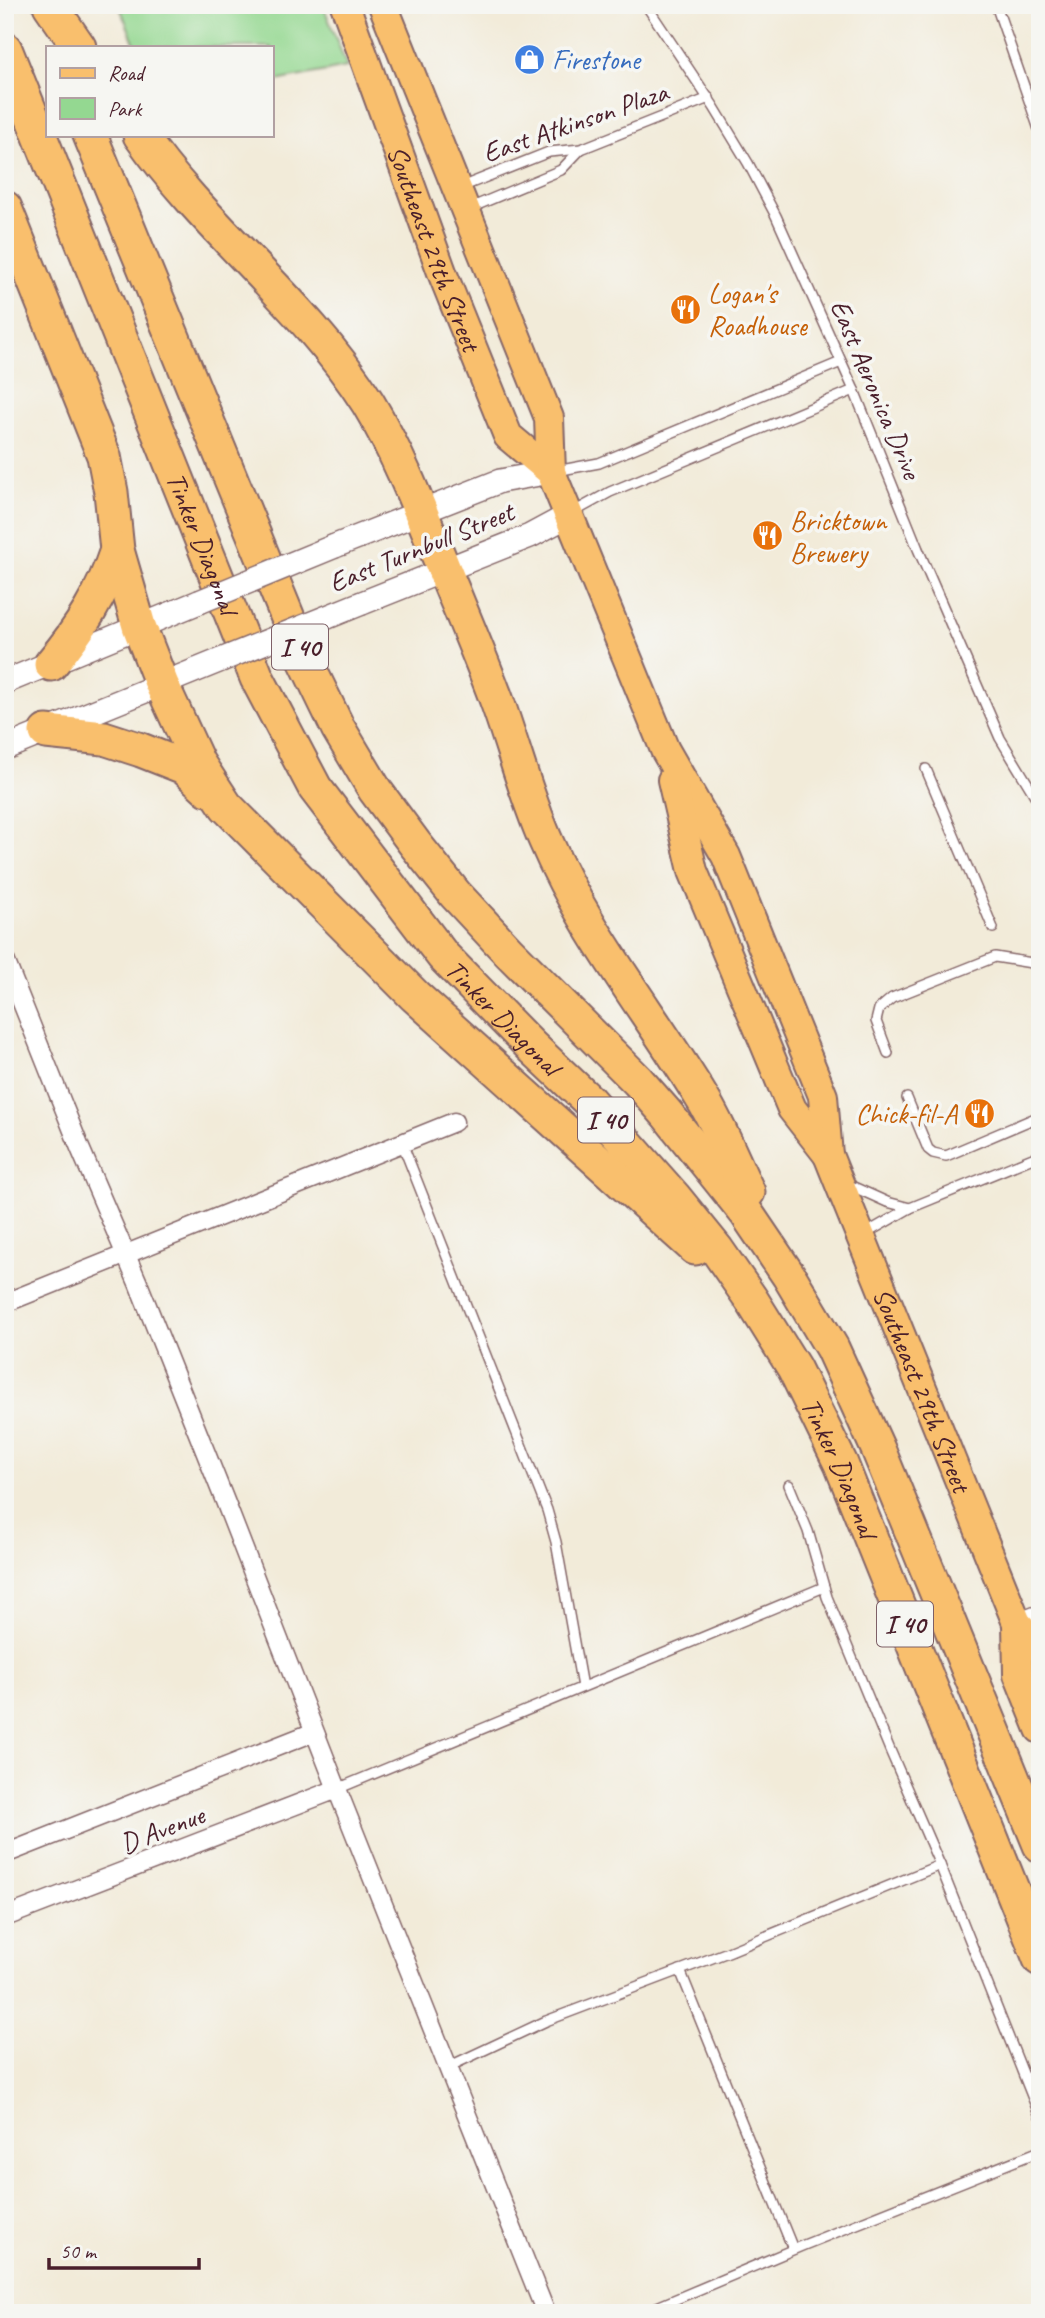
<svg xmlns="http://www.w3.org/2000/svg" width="1045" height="2318" font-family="Caveat,sans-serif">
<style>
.green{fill:#94d891;stroke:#6f7c5e;stroke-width:2}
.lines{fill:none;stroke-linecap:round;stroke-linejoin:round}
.service-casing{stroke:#856668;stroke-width:12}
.minor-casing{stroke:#856668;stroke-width:21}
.tertiary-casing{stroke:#856668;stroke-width:26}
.primary-casing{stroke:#856668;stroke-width:32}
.motorway-casing{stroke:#856668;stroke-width:37}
.service{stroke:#fff;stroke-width:9}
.minor{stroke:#fff;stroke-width:18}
.tertiary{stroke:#fff;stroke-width:23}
.primary{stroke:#f9bf6d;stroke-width:28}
.motorway{stroke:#f9bf6d;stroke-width:33}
.tertiary-bridge-casing{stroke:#856668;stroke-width:26;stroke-linecap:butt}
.tertiary-bridge{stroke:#fff;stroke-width:23}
.labels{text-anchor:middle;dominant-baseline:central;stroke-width:7;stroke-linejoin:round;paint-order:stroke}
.shield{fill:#f6f6f2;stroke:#7e6067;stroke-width:2}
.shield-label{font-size:26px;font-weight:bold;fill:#4a1f2b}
.shop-label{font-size:28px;fill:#366cbe;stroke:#f6f6f2;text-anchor:start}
.street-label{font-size:28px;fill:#4a1f2b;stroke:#f6f6f2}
.food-label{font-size:28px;fill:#c56008;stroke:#f6f6f2;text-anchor:start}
</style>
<rect width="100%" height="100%" fill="#f6f6f2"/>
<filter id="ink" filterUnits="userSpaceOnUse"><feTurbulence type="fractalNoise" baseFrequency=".0143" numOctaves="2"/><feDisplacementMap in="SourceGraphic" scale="14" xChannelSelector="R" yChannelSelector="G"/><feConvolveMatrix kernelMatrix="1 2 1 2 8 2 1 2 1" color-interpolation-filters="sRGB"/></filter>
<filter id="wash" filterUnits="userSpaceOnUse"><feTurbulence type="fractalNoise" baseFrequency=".00686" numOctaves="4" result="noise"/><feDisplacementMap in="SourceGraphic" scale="28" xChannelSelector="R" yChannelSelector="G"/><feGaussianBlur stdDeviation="1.57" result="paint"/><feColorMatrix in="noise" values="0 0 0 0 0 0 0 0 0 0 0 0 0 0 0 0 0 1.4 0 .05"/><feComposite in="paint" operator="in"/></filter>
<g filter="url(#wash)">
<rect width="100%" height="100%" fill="#f2ebd9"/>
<!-- green -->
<polygon class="green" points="119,5 323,5 347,67 271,82 271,47 136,47"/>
</g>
<g filter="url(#ink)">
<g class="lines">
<defs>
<g id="service">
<polyline points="646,5 714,107 748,163 776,216 854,390 918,549 1000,738 1040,804"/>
<polyline points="996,5 1040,132"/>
<polyline points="461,187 549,152 581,149 709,98"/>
<polyline points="470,208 561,170 581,149"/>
<polyline points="556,471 599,463 841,362"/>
<polyline points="570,514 610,492 854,390"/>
<polyline points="926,769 993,928"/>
<polyline points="888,1053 876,1021 879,1009 892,998 995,957 1032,963"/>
<polyline points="907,1098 928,1149 933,1153 946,1156 1040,1116"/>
<polyline points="402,1143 547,1510 556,1542 582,1687"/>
<polyline points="847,1184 887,1202 910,1208"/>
<polyline points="863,1235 910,1208 1040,1155"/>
<polyline points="789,1485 808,1531 827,1597 890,1750 940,1865 1040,2116"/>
<polyline points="337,1789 824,1587"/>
<polyline points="680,1970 793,2249"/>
<polyline points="448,2067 546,2021 728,1952 940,1865"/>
<polyline points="643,2313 804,2245 1040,2151"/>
</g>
<g id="minor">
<polyline points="5,960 80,1148 138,1283 225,1501 337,1789 546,2313"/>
<polyline points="5,1303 454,1122"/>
<polyline points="1017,1623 1040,1614"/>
<polyline points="5,1854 314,1732"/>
<polyline points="5,1917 337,1789"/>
</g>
<g id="tertiary">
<polyline points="335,546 500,481 551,472"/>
<polyline points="362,603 530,536 569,515"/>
<polyline points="5,682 199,602"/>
<polyline points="5,748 221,660"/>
</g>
<g id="primary">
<path id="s1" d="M345 5 443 275 508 436 551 472"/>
<path id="s2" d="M383 5 549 418 551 472 665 750 726 856 823 1096 828 1155 838 1180 1017 1623 1040 1648"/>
<polyline points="672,780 693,871 792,1109 828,1155"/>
<polyline points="1017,1623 1018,1674 1040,1729"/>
</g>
<g id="motorway">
<polyline points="50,5 79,47"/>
<path id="s3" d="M5 49 257 678 315 788 443 956 531 1046 589 1101 674 1197 717 1250 751 1299 794 1368 841 1464 1040 1959"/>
<polyline points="90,135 306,662 338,728 375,790 415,844 455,894 509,952 638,1081 666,1113 747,1214 789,1276 832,1348 878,1449 1040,1845"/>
<path d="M140 135C207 231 305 303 368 403 400 456 422 515 445 572 463 616 482 660 498 704 514 749 526 795 545 839 585 933 649 1011 702 1098 720 1127 733 1161 748 1192"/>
<polyline points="5,208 104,456 111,492 117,550 139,626 162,685 198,763 226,806 415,996 695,1248"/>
<path d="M51 664C82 627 102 595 117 550"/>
<polyline points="46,732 104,738 141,750 184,767 208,789"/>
</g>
</defs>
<!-- service casing -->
<use href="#service" class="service-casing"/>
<!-- minor casing -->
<use href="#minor" class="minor-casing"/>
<!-- tertiary casing -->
<use href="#tertiary" class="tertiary-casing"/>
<!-- primary casing -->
<use href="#primary" class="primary-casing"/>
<!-- motorway casing -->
<use href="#motorway" class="motorway-casing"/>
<!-- service -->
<use href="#service" class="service"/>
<!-- minor -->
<use href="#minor" class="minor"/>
<!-- tertiary -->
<use href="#tertiary" class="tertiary"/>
<!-- primary -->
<use href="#primary" class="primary"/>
<!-- motorway -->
<use href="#motorway" class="motorway"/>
<defs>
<g id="tertiary-bridge">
<polyline points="199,602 335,546"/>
<polyline points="221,660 362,603"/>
</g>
</defs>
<!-- tertiary-bridge casing -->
<use href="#tertiary-bridge" class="tertiary-bridge-casing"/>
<!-- tertiary-bridge -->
<use href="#tertiary-bridge" class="tertiary-bridge"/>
</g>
</g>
<!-- icons -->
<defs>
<symbol id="shop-disc" viewBox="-11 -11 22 22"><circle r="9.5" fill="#3f7fe0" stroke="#f6f6f2"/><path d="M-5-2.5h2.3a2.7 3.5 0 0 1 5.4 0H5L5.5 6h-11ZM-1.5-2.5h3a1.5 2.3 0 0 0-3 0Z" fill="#fff"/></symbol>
<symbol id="restaurant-disc" viewBox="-11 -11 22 22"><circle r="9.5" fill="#e8710a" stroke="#f6f6f2"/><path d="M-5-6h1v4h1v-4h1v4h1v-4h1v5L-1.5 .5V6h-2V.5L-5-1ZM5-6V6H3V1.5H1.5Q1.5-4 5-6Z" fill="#fff"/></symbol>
</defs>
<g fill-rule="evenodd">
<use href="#shop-disc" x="512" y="42" width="35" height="35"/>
<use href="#restaurant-disc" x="668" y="292" width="35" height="35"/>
<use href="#restaurant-disc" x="750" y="518" width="35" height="35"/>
<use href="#restaurant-disc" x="962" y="1096" width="35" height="35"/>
</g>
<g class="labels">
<!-- shield labels -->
<g class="shield">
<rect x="272" y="624.5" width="56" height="45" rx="5"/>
<rect x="578" y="1097.5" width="56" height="45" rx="5"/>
<rect x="877" y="1601.5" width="56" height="45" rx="5"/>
</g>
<g class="shield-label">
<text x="300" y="647">I 40</text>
<text x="606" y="1120">I 40</text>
<text x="905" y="1624">I 40</text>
</g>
<!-- shop labels -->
<g class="shop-label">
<text x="552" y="59">Firestone</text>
</g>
<!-- street labels -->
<g class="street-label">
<text transform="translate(575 122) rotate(-19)">East Atkinson Plaza</text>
<text stroke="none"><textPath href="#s1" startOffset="259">Southeast 29th Street</textPath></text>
<text transform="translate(876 389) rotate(67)">East Aeronica Drive</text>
<text stroke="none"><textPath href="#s3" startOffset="532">Tinker Diagonal</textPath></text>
<text transform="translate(421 547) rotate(-22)">East Turnbull Street</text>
<text stroke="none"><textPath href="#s3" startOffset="1099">Tinker Diagonal</textPath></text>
<text stroke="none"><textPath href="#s2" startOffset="1493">Southeast 29th Street</textPath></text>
<text stroke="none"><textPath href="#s3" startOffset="1666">Tinker Diagonal</textPath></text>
<text transform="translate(162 1829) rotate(-21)">D Avenue</text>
</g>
<!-- food labels -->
<g class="food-label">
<text x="708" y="293">Logan's<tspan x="708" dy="32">Roadhouse</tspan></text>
<text x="790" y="520">Bricktown<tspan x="790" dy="32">Brewery</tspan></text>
<text x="957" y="1113" text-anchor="end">Chick-fil-A</text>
</g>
</g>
<!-- margin -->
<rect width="1045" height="2318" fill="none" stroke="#f6f6f2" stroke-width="28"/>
<!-- legend -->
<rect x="46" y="46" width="228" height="91" fill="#f6f6f2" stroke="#b1a0a2" stroke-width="2"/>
<rect x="60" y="68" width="35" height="10" fill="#f9bf6d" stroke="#b1a0a2" stroke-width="2"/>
<text x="108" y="80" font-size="21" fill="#4a1f2b">Road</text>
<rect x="60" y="98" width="35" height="21" fill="#94d891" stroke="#b1a0a2" stroke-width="2"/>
<text x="108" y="116" font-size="21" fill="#4a1f2b">Park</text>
<!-- scale -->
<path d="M49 2258v10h150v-10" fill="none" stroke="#4a1f2b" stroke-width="3.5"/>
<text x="60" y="2258" font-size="21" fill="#4a1f2b" stroke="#f6f6f2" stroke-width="5" paint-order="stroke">50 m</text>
</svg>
